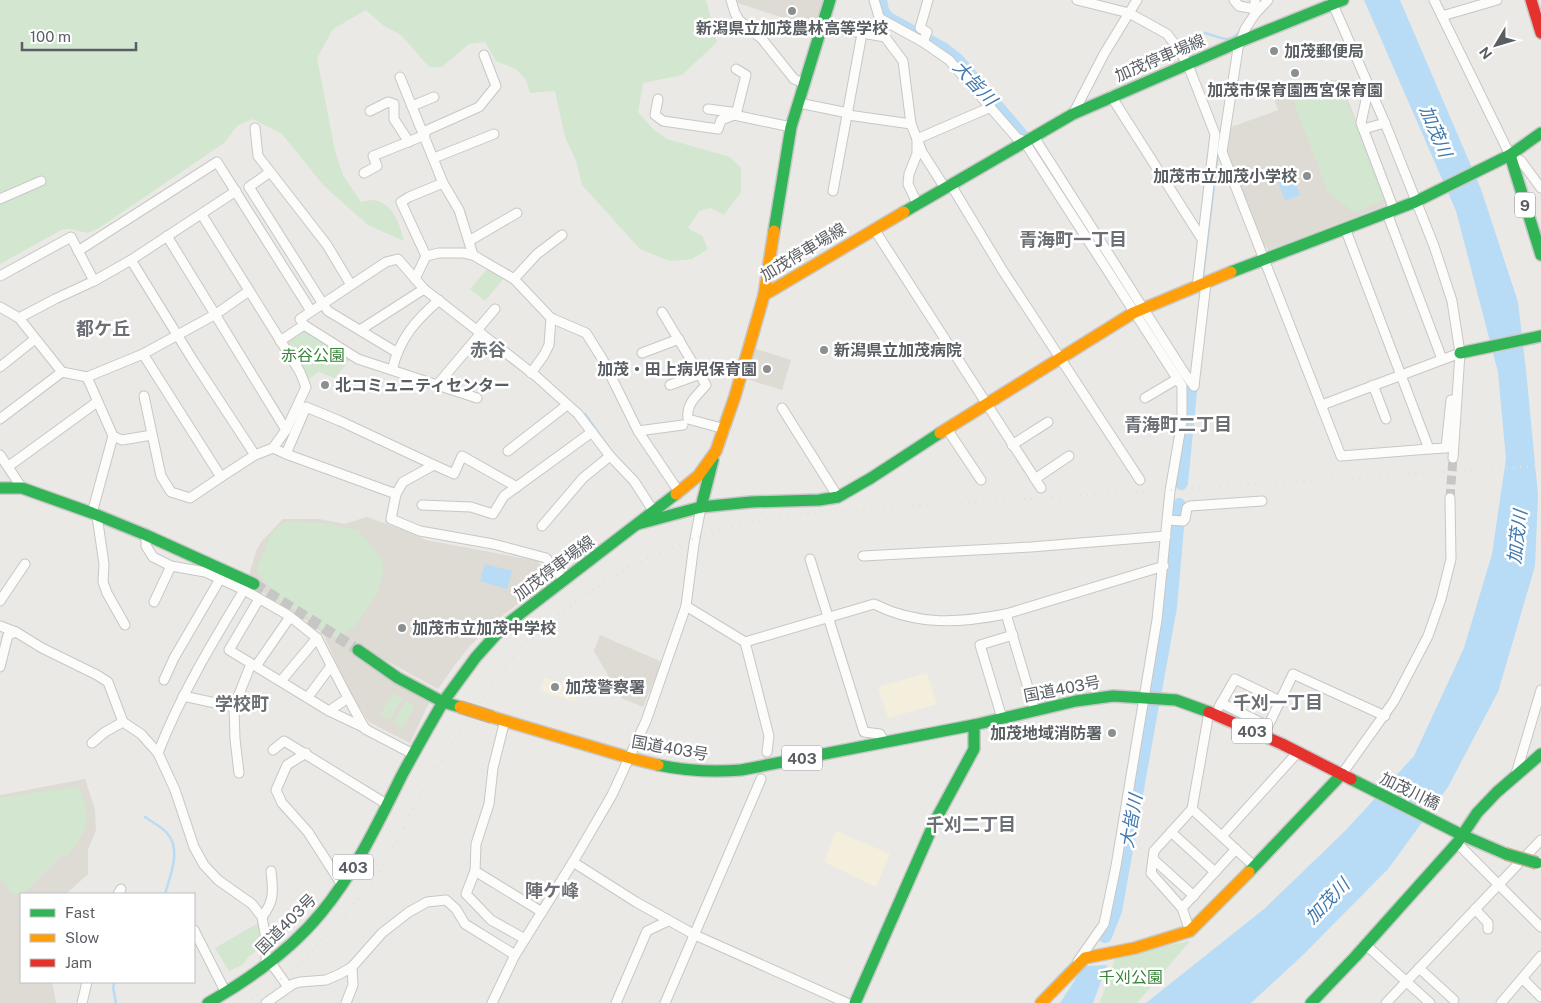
<svg xmlns="http://www.w3.org/2000/svg" width="1541" height="1003" font-family="'Public Sans','Noto Sans JP',sans-serif">
<style>
.commercial{fill:#f4eedd}
.education{fill:#dedbd4}
.green{fill:#d3e6d0}
.water{fill:#b8dcf5}
.lines{fill:none;stroke-linecap:round;stroke-linejoin:round}
.stream{stroke:#b8dcf5;stroke-width:2.5}
.river{stroke:#b8dcf5;stroke-width:14}
.street-tunnel{stroke:#c6c6c4;stroke-width:9;stroke-dasharray:9 4.5;stroke-linecap:butt}
.secondary-tunnel{stroke:#c6c6c4;stroke-width:11;stroke-dasharray:11 5.5;stroke-linecap:butt}
.street-casing{stroke:#c7c7c7;stroke-width:11}
.fast-casing{stroke:#c7c7c7;stroke-width:14}
.slow-casing{stroke:#c7c7c7;stroke-width:14}
.jam-casing{stroke:#c7c7c7;stroke-width:14}
.street{stroke:#fcfcfb;stroke-width:9}
.fast{stroke:#30b455;stroke-width:11}
.slow{stroke:#ff9f0a;stroke-width:11}
.jam{stroke:#e5322d;stroke-width:11}
.rail{stroke:#e2e1e2;stroke-width:2.5;stroke-dasharray:1 6;stroke-linecap:butt}
.fast-bridge-casing{stroke:#c1b293;stroke-width:14;stroke-linecap:butt}
.slow-bridge-casing{stroke:#c1b293;stroke-width:14;stroke-linecap:butt}
.fast-bridge{stroke:#30b455;stroke-width:11}
.slow-bridge{stroke:#ff9f0a;stroke-width:11}
.poi-dot{fill:#8c8f90;stroke:#fff;stroke-width:2}
.labels{text-anchor:middle;dominant-baseline:central;stroke-width:5;stroke-linejoin:round;paint-order:stroke}
.shield{fill:#fff;stroke:#8c8e92;stroke-width:1}
.shield-label{font-size:15px;font-weight:bold;fill:#5a5e63}
.poi-label{font-size:16px;font-weight:bold;fill:#5a5e63;stroke:#fff;text-anchor:start}
.street-label{font-size:16px;fill:#5a5e63;stroke:#fff}
.park-label{font-size:16px;fill:#38843a;stroke:#fff}
.water-label{font-size:18px;font-style:italic;fill:#4178ae;stroke:#fff}
.neighbourhood-label{font-size:18px;font-weight:bold;fill:#6c7075;stroke:#fff}
</style>
<rect width="100%" height="100%" fill="#eae9e5"/>
<!-- commercial -->
<g class="commercial">
<polygon points="927,673 937,704 888,718 878,687"/>
<polygon points="544,678 579,688 575,702 540,691"/>
<polygon points="836,831 890,854 876,887 824,862"/>
</g>
<!-- education -->
<g class="education">
<polygon points="736,0 825,0 815,31 786,19 738,3"/>
<polygon points="1330,80 1340,80 1389,204 1269,250 1263,244 1225,149 1229,129 1235,125 1237,125 1278,110 1274,98 1316,82"/>
<polygon points="753,348 791,360 782,390 743,378"/>
<polygon points="367,517 407,531 426,540 538,561 547,574 546,579 543,585 494,622 470,646 454,666 438,689 356,644 349,650 386,678 429,703 410,743 369,722 351,694 323,634 304,619 257,589 259,581 249,576 256,551 261,542 283,519 319,519 344,524"/>
<polygon points="600,635 662,662 643,707 621,698 594,651"/>
<polygon points="85,779 95,810 96,830 88,850 88,874 66,894 21,894 21,982 52,982 56,1003 0,1003 0,795"/>
</g>
<!-- green -->
<g class="green">
<path d="M0 0H705L707 3 717 42 682 75 643 83 638 112 653 129 667 139 730 157 741 168V192L724 215 711 208 699 211 688 228 702 236 708 249 692 259 670 261 640 249 582 185 576 161 565 137 555 91 530 93 526 80 516 69 496 61 485 42 469 44 442 67H429L401 35 384 26 366 10 333 29 317 58 335 151 343 175 361 202C365 201 370 200 374 200 393 203 400 225 404 241L368 225 324 186 282 134 253 119 238 125 224 143 99 228 88 233 70 229H63L0 264Z"/>
<polygon points="1339,83 1385,199 1354,213 1328,192 1293,101"/>
<polygon points="488,268 505,277 485,301 470,289"/>
<polygon points="304,328 350,359 335,378 318,372 308,380 283,342"/>
<polygon points="284,522 326,523 359,531 380,556 384,570 378,592 356,625 338,638 325,631 305,615 282,602 256,571 272,532"/>
<polygon points="393,693 402,698 390,720 380,715"/>
<polygon points="406,701 415,706 402,728 393,723"/>
<path d="M78 786C93 819 88 829 67 857L63 854 23 894 11 893 0 878V798Z"/>
<polygon points="260,922 262,947 249,956 243,965 229,971 215,948"/>
<polygon points="1190,941 1137,1003 1100,1003 1116,956"/>
</g>
<!-- water -->
<g class="water">
<polygon points="1364,0 1400,0 1481,189 1518,302 1526,370 1538,495 1535,566 1498,692 1448,787 1388,869 1304,954 1251,1003 1146,1003 1264,909 1345,831 1414,756 1464,648 1492,554 1506,459 1498,372 1456,211"/>
<polygon points="1290,168 1300,195 1285,201 1275,174"/>
<polygon points="485,564 512,571 507,589 480,581"/>
<polygon points="1107,965 1093,1003 1060,1003 1084,966"/>
</g>
<g class="lines">
<!-- stream -->
<g class="stream">
<path d="M1205 33C1219 37 1231 45 1240 31"/>
<polyline points="1203,276 1218,152"/>
<polyline points="585,414 609,448"/>
<path d="M145 817C152 822 162 827 167 833 182 849 170 876 165 894"/>
<polyline points="115,982 113,987 116,1003"/>
</g>
<!-- river -->
<g class="river">
<polyline points="880,0 882,11 887,18 943,49 958,61 1022,136"/>
<polyline points="1033,145 1064,195"/>
<polyline points="1162,348 1177,370"/>
<polyline points="1181,483 1190,391 1186,383"/>
<polyline points="1155,690 1170,607 1179,505"/>
<polyline points="1105,936 1115,911 1152,705"/>
</g>
<!-- street-tunnel -->
<polyline class="street-tunnel" points="1450,498 1453,458"/>
<!-- secondary-tunnel -->
<polyline class="secondary-tunnel" points="254,584 358,650"/>
<defs>
<g id="street">
<polyline points="731,0 735,13 739,20 762,39 794,79 803,83"/>
<polyline points="874,0 885,37 903,61 911,124 917,139 922,152 945,188"/>
<polyline points="1077,0 1129,13 1167,34 1180,51 1188,65 1215,134 1197,287"/>
<polyline points="1234,0 1239,6 1255,9"/>
<polyline points="1331,0 1385,123 1434,246 1452,301 1460,353 1453,458"/>
<polyline points="1434,0 1510,155 1521,161 1541,188"/>
<polyline points="1255,14 1268,0"/>
<polyline points="1442,16 1497,0"/>
<polyline points="881,19 923,42 949,60 1017,138 1024,141 1182,386 1182,421 1170,491 1157,620 1116,866 1104,924 1078,961"/>
<polyline points="822,26 885,37"/>
<polyline points="1241,41 1245,29 1255,14 1255,0"/>
<polyline points="923,42 927,32 920,28 928,0"/>
<polyline points="1239,42 1222,152 1341,456 1429,449 1345,228"/>
<polyline points="736,69 746,75 736,115"/>
<polyline points="400,77 443,183 459,210 473,255"/>
<polyline points="1369,86 1361,123 1394,210"/>
<polyline points="1111,96 1202,239"/>
<polyline points="658,99 655,115 663,121 718,129 721,120 734,115 791,127"/>
<polyline points="799,103 848,113"/>
<polyline points="412,106 434,97"/>
<polyline points="708,109 731,112 734,115"/>
<polyline points="370,111 388,102 394,104 394,119 409,142"/>
<polyline points="1073,114 1104,54 1137,0"/>
<polyline points="848,115 911,124"/>
<polyline points="255,128 258,156 327,245 351,285"/>
<polyline points="1363,129 1385,123"/>
<polyline points="423,132 479,107 496,86 484,55"/>
<polyline points="1034,137 1185,374 1194,386"/>
<polyline points="434,158 494,134"/>
<polyline points="270,172 249,187 323,304 328,311 396,352"/>
<polyline points="364,173 377,166 373,156 425,135"/>
<polyline points="951,185 1003,271 1140,480"/>
<polyline points="833,191 861,39"/>
<polyline points="0,199 41,181"/>
<polyline points="918,205 908,184 909,174 917,154 917,139 991,107"/>
<polyline points="1387,213 1442,359"/>
<polyline points="202,215 300,372 306,387 286,430"/>
<polyline points="874,229 1041,488"/>
<polyline points="469,241 517,213"/>
<polyline points="78,251 217,162 311,311"/>
<polyline points="426,256 401,202 409,197 443,183"/>
<polyline points="131,260 194,362 255,455"/>
<polyline points="0,276 71,237 94,281"/>
<polyline points="415,279 426,256 439,253 463,253 473,255 514,279 551,318 586,333 603,360 638,431 679,492"/>
<polyline points="514,279 537,254 562,235"/>
<polyline points="0,307 19,318 62,372 87,377 143,354 216,314 249,291"/>
<path d="M662 312 706 385C697 396 686 403 688 419L725 429"/>
<polyline points="19,318 55,299 94,281 131,260 236,191"/>
<polyline points="360,330 424,289"/>
<polyline points="477,330 495,309"/>
<polyline points="481,333 437,385 358,359 304,325 300,319 386,262 398,259 424,289 537,377 578,414 610,456 634,481 654,512"/>
<polyline points="280,341 304,325"/>
<polyline points="642,353 679,339"/>
<polyline points="143,354 221,477 255,455 273,448 286,430 167,236"/>
<polyline points="0,367 35,339"/>
<path d="M392 370C400 338 415 321 439 300"/>
<polyline points="531,373 544,355 549,345 551,318"/>
<polyline points="87,377 113,436 92,513"/>
<polyline points="437,385 477,398"/>
<polyline points="670,385 700,374"/>
<polyline points="1373,385 1386,419"/>
<polyline points="1194,386 1206,283"/>
<polyline points="144,396 161,476 171,492 190,498 221,477"/>
<polyline points="1145,398 1177,379"/>
<polyline points="1322,405 1460,353"/>
<polyline points="782,408 838,497"/>
<polyline points="0,419 62,372"/>
<polyline points="947,429 981,480"/>
<polyline points="638,431 683,425"/>
<polyline points="113,436 122,440 152,435"/>
<polyline points="1012,445 1048,422"/>
<polyline points="273,448 286,454 396,494 403,482 434,465 340,421 306,407 286,454"/>
<polyline points="1429,449 1446,448 1451,400"/>
<polyline points="508,451 567,405"/>
<polyline points="0,455 22,488"/>
<polyline points="434,465 454,474 462,456 517,487"/>
<polyline points="9,466 97,402"/>
<polyline points="1035,479 1069,456"/>
<polyline points="396,494 391,519 420,531 493,544 546,558 564,580"/>
<polyline points="422,505 471,507 493,514 504,496 592,432"/>
<polyline points="97,516 104,564 103,582 107,593 125,625"/>
<polyline points="1168,520 1183,521 1185,519 1187,508 1190,506 1262,501"/>
<polyline points="542,526 583,478 610,456"/>
<polyline points="146,535 146,546 153,557 171,566 205,572 244,590 288,615 317,638 348,698 365,729 413,754"/>
<polyline points="863,556 1031,547 1166,536"/>
<polyline points="810,559 864,732 880,734 885,743"/>
<polyline points="259,599 229,650 329,711 365,728"/>
<polyline points="0,601 25,564"/>
<polyline points="154,602 171,566"/>
<polyline points="686,606 745,642 769,736 767,752"/>
<polyline points="1006,614 1035,711"/>
<polyline points="0,626 16,632"/>
<path d="M745 642 874 604C918 626 959 623 1006 614L1164 566"/>
<polyline points="256,666 290,617"/>
<polyline points="0,667 8,635 16,632 42,648 97,675 108,682 123,722 141,734 158,753 175,790 194,847 204,865 218,880 252,904 262,917 266,939 266,966"/>
<polyline points="164,680 174,658 220,579"/>
<polyline points="281,681 317,638"/>
<polyline points="183,696 234,707"/>
<polyline points="308,697 331,666"/>
<polyline points="1221,703 1268,726 1293,674 1385,716"/>
<polyline points="1219,707 1235,679 1280,701"/>
<polyline points="329,711 348,698"/>
<polyline points="1002,718 980,645 1013,635"/>
<polyline points="505,720 493,768 489,804 476,844 475,871 542,912"/>
<polyline points="92,743 105,732 123,722"/>
<polyline points="273,750 284,741 388,805"/>
<path d="M158 753C180 696 212 643 244 590"/>
<polyline points="306,753 287,765 276,790 282,803 308,832 342,885"/>
<polyline points="239,773 235,739 234,707 251,664"/>
<polyline points="1342,774 1394,701 1428,636 1441,599 1451,559 1450,498"/>
<polyline points="1516,774 1541,690"/>
<polyline points="1192,809 1254,866"/>
<polyline points="1171,832 1215,872"/>
<polyline points="1222,836 1298,752"/>
<polyline points="1457,843 1541,927"/>
<polyline points="1153,859 1194,896"/>
<polyline points="573,862 636,902 695,935 847,1003"/>
<polyline points="475,871 466,894 491,920 525,939"/>
<polyline points="118,894 121,889"/>
<polyline points="1182,908 1236,849"/>
<polyline points="1475,909 1488,923 1488,929"/>
<path d="M262 917C275 900 273 891 271 871"/>
<polyline points="194,930 226,993"/>
<polyline points="1190,931 1182,908 1151,873 1154,851 1192,809 1209,712"/>
<polyline points="1366,945 1430,1003"/>
<polyline points="271,963 288,987"/>
<polyline points="1419,968 1454,1000"/>
<polyline points="1523,979 1541,997"/>
<polyline points="82,1003 87,982"/>
<polyline points="266,1003 293,984 300,982 326,980 340,974 352,967 382,933 409,912 427,902 446,900 456,909 465,924 515,955"/>
<polyline points="346,1003 353,985 352,967"/>
<polyline points="492,1003 515,955 573,862 612,795 646,721 686,606 694,544 701,507"/>
<polyline points="616,1003 647,931 668,921"/>
<polyline points="665,1003 761,779"/>
<polyline points="1386,1003 1541,840"/>
<polyline points="1501,1003 1541,956"/>
</g>
<g id="fast">
<polyline points="1541,133 1510,155 1541,255"/>
<polyline points="904,212 1073,114 1241,41 1343,0"/>
<polyline points="774,231 791,127 830,0"/>
<polyline points="1231,272 1415,202 1510,155"/>
<polyline points="1460,353 1541,336"/>
<polyline points="0,488 22,488 92,513 146,535 254,584"/>
<polyline points="701,507 713,460"/>
<polyline points="638,524 701,507 751,502 819,500 838,497 871,478 940,433"/>
<polyline points="358,650 398,678 443,702 476,657 503,627 676,494"/>
<path d="M658 765C686 771 713 772 741 770L974 725 1076 701 1113 696 1176 700 1209 712"/>
<polyline points="1351,779 1462,835 1506,854"/>
<polyline points="1249,872 1342,774"/>
<path d="M208 1003C250 979 290 951 321 913 355 872 378 823 402 775 415 751 429 726 443 702L460 707"/>
<polyline points="855,1003 935,821 974,749 974,725"/>
<polyline points="1311,1003 1355,957 1457,843 1477,813 1497,792 1541,754"/>
</g>
<g id="slow">
<polyline points="764,295 904,212"/>
<polyline points="940,433 1133,313 1231,272"/>
<polyline points="676,494 698,476 716,451 735,396 764,295 774,231"/>
<polyline points="492,717 630,758 658,765"/>
<polyline points="1041,1003 1085,958 1135,948 1190,931 1249,872"/>
</g>
<g id="jam">
<polyline points="1531,0 1541,33"/>
<polyline points="1209,712 1282,744 1351,779"/>
</g>
</defs>
<!-- street casing -->
<use href="#street" class="street-casing"/>
<!-- fast casing -->
<use href="#fast" class="fast-casing"/>
<!-- slow casing -->
<use href="#slow" class="slow-casing"/>
<!-- jam casing -->
<use href="#jam" class="jam-casing"/>
<!-- street -->
<use href="#street" class="street"/>
<!-- fast -->
<use href="#fast" class="fast"/>
<!-- slow -->
<use href="#slow" class="slow"/>
<!-- jam -->
<use href="#jam" class="jam"/>
<!-- rail -->
<polyline class="rail" points="246,1003 282,978 300,964 335,926 377,877 425,787 476,707 512,659 542,628 586,594 628,567 695,538 718,530 781,516 838,511 1541,466"/>
<defs>
<polyline id="fast-bridge" points="1506,854 1537,863"/>
<polyline id="slow-bridge" points="460,707 492,717"/>
</defs>
<!-- fast-bridge casing -->
<use href="#fast-bridge" class="fast-bridge-casing"/>
<!-- slow-bridge casing -->
<use href="#slow-bridge" class="slow-bridge-casing"/>
<!-- fast-bridge -->
<use href="#fast-bridge" class="fast-bridge"/>
<!-- slow-bridge -->
<use href="#slow-bridge" class="slow-bridge"/>
</g>
<!-- markers -->
<g class="poi-dot">
<circle cx="792" cy="11" r="5"/>
<circle cx="1274" cy="51" r="5"/>
<circle cx="1295" cy="73" r="5"/>
<circle cx="1307" cy="176" r="5"/>
<circle cx="824" cy="350" r="5"/>
<circle cx="767" cy="369" r="5"/>
<circle cx="325" cy="385" r="5"/>
<circle cx="402" cy="628" r="5"/>
<circle cx="555" cy="687" r="5"/>
<circle cx="1112" cy="733" r="5"/>
</g>
<g class="labels">
<!-- shield labels -->
<g class="shield">
<rect x="1515" y="192.5" width="20" height="25" rx="4"/>
<rect x="1232" y="718.5" width="40" height="25" rx="4"/>
<rect x="782" y="745.5" width="40" height="25" rx="4"/>
<rect x="333" y="854.5" width="40" height="25" rx="4"/>
</g>
<g class="shield-label">
<text x="1525" y="205">9</text>
<text x="1252" y="731">403</text>
<text x="802" y="758">403</text>
<text x="353" y="867">403</text>
</g>
<!-- poi labels -->
<g class="poi-label">
<text x="792" y="28" text-anchor="middle">新潟県立加茂農林高等学校</text>
<text x="1284" y="51">加茂郵便局</text>
<text x="1295" y="90" text-anchor="middle">加茂市保育園西宮保育園</text>
<text x="1297" y="176" text-anchor="end">加茂市立加茂小学校</text>
<text x="834" y="350">新潟県立加茂病院</text>
<text x="757" y="369" text-anchor="end">加茂・田上病児保育園</text>
<text x="335" y="385">北コミュニティセンター</text>
<text x="412" y="628">加茂市立加茂中学校</text>
<text x="565" y="687">加茂警察署</text>
<text x="1102" y="733" text-anchor="end">加茂地域消防署</text>
</g>
<!-- street labels -->
<g class="street-label">
<text transform="translate(1160 58) rotate(-23)">加茂停車場線</text>
<text transform="translate(803 252) rotate(-31)">加茂停車場線</text>
<text transform="translate(554 568) rotate(-37)">加茂停車場線</text>
<text transform="translate(1062 689) rotate(-11)">国道403号</text>
<text transform="translate(670 748) rotate(10)">国道403号</text>
<text transform="translate(1410 791) rotate(26)">加茂川橋</text>
<text transform="translate(286 924) rotate(-45)">国道403号</text>
</g>
<!-- park labels -->
<g class="park-label">
<text x="313" y="355">赤谷公園</text>
<text x="1131" y="977">千刈公園</text>
</g>
<!-- water labels -->
<g class="water-label">
<text transform="translate(975 83) rotate(47)">大皆川</text>
<text transform="translate(1436 131) rotate(67)">加茂川</text>
<text transform="translate(1517 537) rotate(-83)">加茂川</text>
<text transform="translate(1131 821) rotate(-80)">大皆川</text>
<text transform="translate(1327 901) rotate(-46)">加茂川</text>
</g>
<!-- neighbourhood labels -->
<g class="neighbourhood-label">
<text x="1073" y="239">青海町一丁目</text>
<text x="103" y="328">都ケ丘</text>
<text x="488" y="349">赤谷</text>
<text x="1178" y="424">青海町二丁目</text>
<text x="1278" y="702">千刈一丁目</text>
<text x="242" y="703">学校町</text>
<text x="971" y="824">千刈二丁目</text>
<text x="552" y="890">陣ケ峰</text>
</g>
</g>
<!-- legend -->
<rect x="20" y="893" width="175" height="90" fill="#ffffff" stroke="#bdbfc1"/>
<rect x="30" y="909" width="25" height="8" fill="#30b455" stroke="#bdbfc1"/>
<text x="65" y="918" font-size="15" fill="#5a5e63">Fast</text>
<rect x="30" y="934" width="25" height="8" fill="#ff9f0a" stroke="#bdbfc1"/>
<text x="65" y="943" font-size="15" fill="#5a5e63">Slow</text>
<rect x="30" y="959" width="25" height="8" fill="#e5322d" stroke="#bdbfc1"/>
<text x="65" y="968" font-size="15" fill="#5a5e63">Jam</text>
<!-- north arrow -->
<g transform="translate(1496 45) rotate(232)" stroke="#ffffff" stroke-width="4" paint-order="stroke">
<path d="M0-4L9 19L0 12L-9 19Z" fill="#5a5e63"/>
<text y="-8" font-size="14" font-weight="bold" text-anchor="middle" fill="#5a5e63">N</text>
</g>
<!-- scale -->
<path d="M22 42v8h114v-8" fill="none" stroke="#5a5e63" stroke-width="2.5"/>
<text x="30" y="42" font-size="15" fill="#5a5e63" stroke="#ffffff" stroke-width="4" paint-order="stroke">100 m</text>
</svg>
